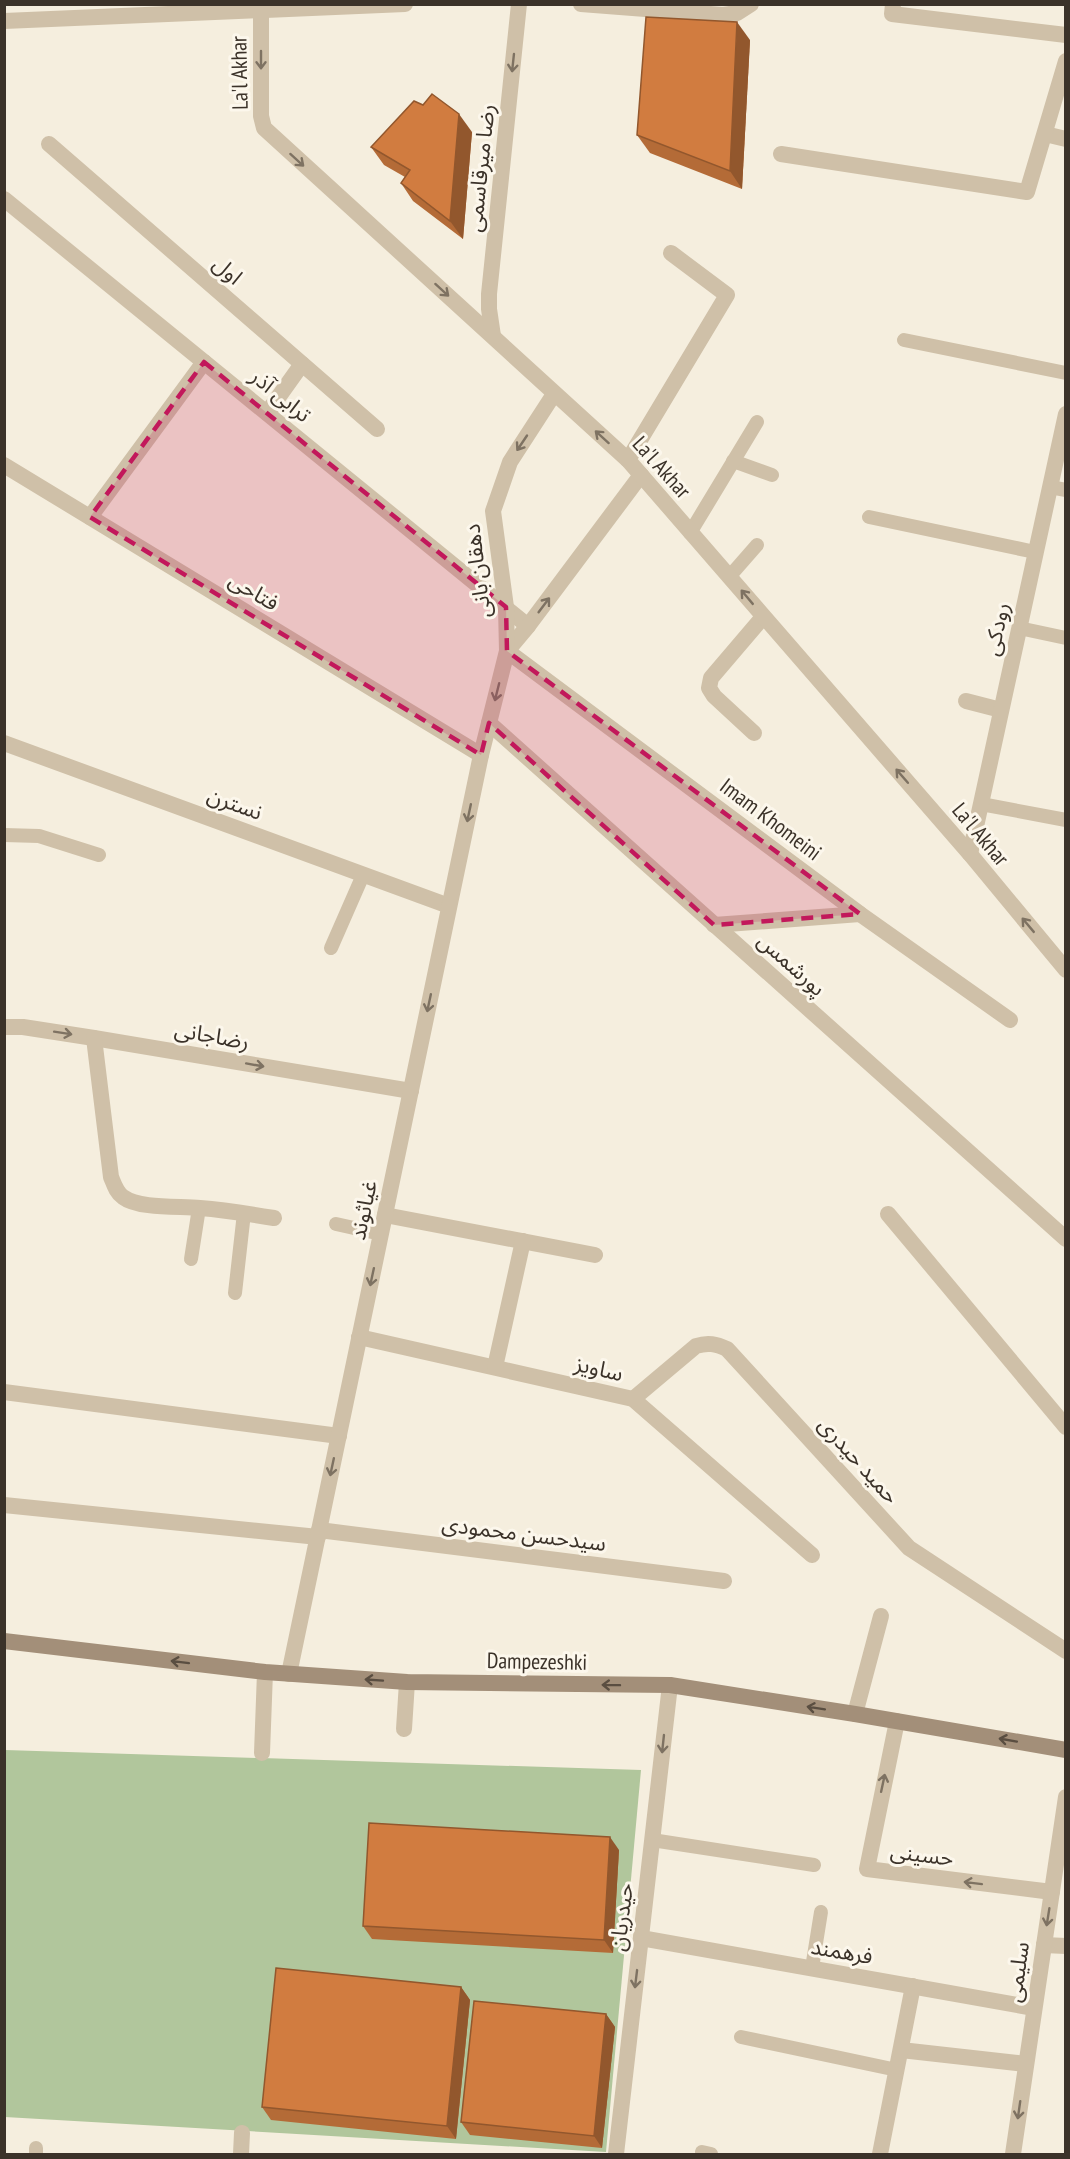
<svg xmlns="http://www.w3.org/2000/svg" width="1070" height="2159" font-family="'PT Sans Narrow','Noto Sans Arabic',sans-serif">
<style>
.grass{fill:#b1c69c}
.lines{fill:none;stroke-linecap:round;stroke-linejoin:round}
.service{stroke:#cfc0a8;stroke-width:14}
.minor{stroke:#cfc0a8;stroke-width:16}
.tertiary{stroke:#cfc0a8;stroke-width:16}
.secondary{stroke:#a38f79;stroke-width:16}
.wall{fill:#b46b37}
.shaded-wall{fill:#92572d}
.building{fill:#d17c40;stroke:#92572d;stroke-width:1.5}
.oneway{stroke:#7e7262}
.oneway2{stroke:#5a4e41}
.marked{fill:#c2185b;fill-opacity:0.2;stroke:#c2185b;stroke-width:4.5;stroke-dasharray:12 8;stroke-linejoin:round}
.labels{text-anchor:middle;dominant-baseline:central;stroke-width:6;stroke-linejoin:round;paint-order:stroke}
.street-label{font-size:22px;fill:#3b3229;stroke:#fcf7ec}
</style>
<rect width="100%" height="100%" fill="#f5eede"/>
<!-- grass -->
<polygon class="grass" points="5,1750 641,1770 606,2152 5,2117"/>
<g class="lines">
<!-- service -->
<g class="service">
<polyline points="904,340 1066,373"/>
<polyline points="733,461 772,475"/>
<polyline points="1050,487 1066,490"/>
<polyline points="869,517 1035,552"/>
<polyline points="690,533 757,422"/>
<polyline points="729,577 757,545"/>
<polyline points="1019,628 1066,638"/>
<polyline points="981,804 1066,820"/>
<polyline points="4,835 39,836 99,855"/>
<polyline points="331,948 363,875"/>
<polyline points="336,1224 381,1234"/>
<polyline points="191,1259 199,1208"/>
<polyline points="235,1293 244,1213"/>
<polyline points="652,1840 814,1865"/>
<polyline points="812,1968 821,1912"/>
<polyline points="741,2037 897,2070"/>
<polyline points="702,2152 711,2154"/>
<polyline points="36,2154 36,2148"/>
</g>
<!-- minor -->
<g class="minor">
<polyline points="893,4 892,14 1066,35"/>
<polyline points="4,21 405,4"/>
<polyline points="1045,134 1066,139"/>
<polyline points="49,144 377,429"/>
<polyline points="781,154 1027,192 1066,61"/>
<polyline points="4,199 528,626"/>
<polyline points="267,413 302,364"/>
<polyline points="628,460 727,295 671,253"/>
<polyline points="4,465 481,755"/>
<polyline points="641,475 528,626 507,651 860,914 1010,1020"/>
<polyline points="90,517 204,362"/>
<polyline points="966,701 1001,710"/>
<polyline points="489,723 1066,1239"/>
<polyline points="754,733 714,696 709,688 711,678 763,617"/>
<polyline points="4,743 449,906"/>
<polyline points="970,854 1066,414"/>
<polyline points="714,925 860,914"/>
<polyline points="4,1027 23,1027 94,1038 411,1091"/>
<path d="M94 1038 111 1177C114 1184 116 1192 123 1197 139 1209 179 1206 200 1208 225 1210 250 1214 274 1218"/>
<polyline points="888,1214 1066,1427"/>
<polyline points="385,1215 595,1255"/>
<polyline points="359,1337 633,1399 812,1555"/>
<polyline points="495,1367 523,1241"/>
<polyline points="4,1392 339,1436"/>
<path d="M633 1399 696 1346C708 1342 716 1344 727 1349L909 1548 1066 1651"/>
<polyline points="4,1505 318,1537"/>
<polyline points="319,1530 724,1581"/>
<polyline points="289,1674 481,755 507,651 506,607 493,511 510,462 554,394"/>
<polyline points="855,1714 881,1616"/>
<polyline points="897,1721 867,1869 1052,1892"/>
<polyline points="404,1729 407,1682"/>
<polyline points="262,1753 265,1672"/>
<polyline points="641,1938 1034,2008"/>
<polyline points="1044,1945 1066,1946"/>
<polyline points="901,2050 1026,2064"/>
<polyline points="241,2154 242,2133"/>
<polyline points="616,2154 670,1685"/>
<polyline points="880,2154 913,1986"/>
<polyline points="1013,2154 1066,1797"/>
</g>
<!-- tertiary -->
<g class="tertiary">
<polyline points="261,4 261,116 264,128 628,460 970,854 1066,970"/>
<polyline points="581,4 723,15 737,13 751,4"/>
<polyline points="493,336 489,309 489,294 519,4"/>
</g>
<!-- secondary -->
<polyline class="secondary" points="4,1641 265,1672 407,1682 670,1685 855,1714 1066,1750"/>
</g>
<!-- wall -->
<g class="wall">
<polygon points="750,40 742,189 650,153 637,135"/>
<polygon points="472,132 463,239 413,201 401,183 405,177 384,165 371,147"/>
<polygon points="619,1850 613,1953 372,1939 363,1926"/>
<polygon points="461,1987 470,2000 456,2139 271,2120 262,2107"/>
<polygon points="606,2014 615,2027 602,2148 470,2135 461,2122"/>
</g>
<!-- shaded-wall -->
<g class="shaded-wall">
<polygon points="737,22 750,40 742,189 730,171"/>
<polygon points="459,114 472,132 463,239 450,221"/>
<polygon points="610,1837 619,1850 613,1953 604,1940"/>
<polygon points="461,1987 470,2000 456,2139 447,2126"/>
<polygon points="606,2014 615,2027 602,2148 594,2136"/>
</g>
<!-- building -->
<g class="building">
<polygon points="646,17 737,22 730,171 637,135"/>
<polygon points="432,94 459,114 450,221 401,183 410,170 371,147 414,101 423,105"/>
<polygon points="369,1823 610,1837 604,1940 363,1926"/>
<polygon points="276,1968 461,1987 447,2126 262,2107"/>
<polygon points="474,2001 606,2014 594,2136 461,2122"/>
</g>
<!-- one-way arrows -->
<defs><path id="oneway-shaft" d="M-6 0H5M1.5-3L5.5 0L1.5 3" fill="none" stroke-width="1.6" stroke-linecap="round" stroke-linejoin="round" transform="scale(1.5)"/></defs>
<g class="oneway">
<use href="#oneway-shaft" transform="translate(261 60) rotate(90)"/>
<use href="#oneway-shaft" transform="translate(513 63) rotate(96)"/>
<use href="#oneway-shaft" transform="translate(297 160) rotate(42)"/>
<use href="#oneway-shaft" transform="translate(442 290) rotate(42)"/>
<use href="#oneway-shaft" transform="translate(602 437) rotate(-138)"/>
<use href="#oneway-shaft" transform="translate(522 443) rotate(124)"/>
<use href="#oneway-shaft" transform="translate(747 597) rotate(-130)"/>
<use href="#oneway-shaft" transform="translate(544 605) rotate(-53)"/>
<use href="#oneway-shaft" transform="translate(497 692) rotate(104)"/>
<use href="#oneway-shaft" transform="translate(902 776) rotate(-131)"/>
<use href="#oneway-shaft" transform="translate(469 813) rotate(102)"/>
<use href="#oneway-shaft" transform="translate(1028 925) rotate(-130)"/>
<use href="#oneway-shaft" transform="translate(429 1003) rotate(102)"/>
<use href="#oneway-shaft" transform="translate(63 1033) rotate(9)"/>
<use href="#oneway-shaft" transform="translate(255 1065) rotate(10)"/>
<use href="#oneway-shaft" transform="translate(372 1277) rotate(102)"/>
<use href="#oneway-shaft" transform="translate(332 1467) rotate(102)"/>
<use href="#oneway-shaft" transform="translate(663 1744) rotate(96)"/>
<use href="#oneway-shaft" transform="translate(883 1783) rotate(-78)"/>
<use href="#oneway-shaft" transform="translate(973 1883) rotate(-173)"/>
<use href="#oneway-shaft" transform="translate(1048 1917) rotate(99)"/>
<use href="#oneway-shaft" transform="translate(636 1979) rotate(97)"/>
<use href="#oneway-shaft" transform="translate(1019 2110) rotate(98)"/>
</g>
<g class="oneway2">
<use href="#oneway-shaft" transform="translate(180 1662) rotate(-173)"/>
<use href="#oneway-shaft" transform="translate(374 1680) rotate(-176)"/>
<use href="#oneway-shaft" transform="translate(611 1685) rotate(-179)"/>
<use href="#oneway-shaft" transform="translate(816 1708) rotate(-171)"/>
<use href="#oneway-shaft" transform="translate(1008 1740) rotate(-170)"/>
</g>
<!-- marked area -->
<path class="marked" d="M204 362 506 607 507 651 860 914 714 925 489 723 481 755 90 517Z"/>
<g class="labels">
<!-- street labels -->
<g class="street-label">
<text transform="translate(239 73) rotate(-91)">La'l Akhar</text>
<text transform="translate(480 168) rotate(-84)">رضا میرقاسمی</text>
<text transform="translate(228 270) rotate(41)">اول</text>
<text transform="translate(281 395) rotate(39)">ترابی آذر</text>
<text transform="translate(662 467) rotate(48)">La'l Akhar</text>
<text transform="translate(477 571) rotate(-97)">دهقان بانی</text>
<text transform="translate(254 591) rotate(31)">فتاحی</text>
<text transform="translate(996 629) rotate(-78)">رودکی</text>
<text transform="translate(235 803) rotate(20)">نسترن</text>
<text transform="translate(771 819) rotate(37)">Imam Khomeini</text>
<text transform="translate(981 834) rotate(50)">La'l Akhar</text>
<text transform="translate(792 964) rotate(42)">پورشمس</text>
<text transform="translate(212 1035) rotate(10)">رضاجانی</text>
<text transform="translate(363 1210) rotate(-78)">غیاثوند</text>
<text transform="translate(599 1368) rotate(13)">ساویز</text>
<text transform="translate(859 1460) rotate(48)">حمید حیدری</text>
<text transform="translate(524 1533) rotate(7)">سیدحسن محمودی</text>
<text transform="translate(537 1661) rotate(1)">Dampezeshki</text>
<text transform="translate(922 1854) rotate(7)">حسینی</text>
<text transform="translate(621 1917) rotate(-83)">حیدریان</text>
<text transform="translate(842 1951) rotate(10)">فرهمند</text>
<text transform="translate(1017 1972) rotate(-82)">سلیمی</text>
</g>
</g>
<!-- border -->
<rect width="1070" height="2159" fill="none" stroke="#3b3229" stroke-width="12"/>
</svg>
